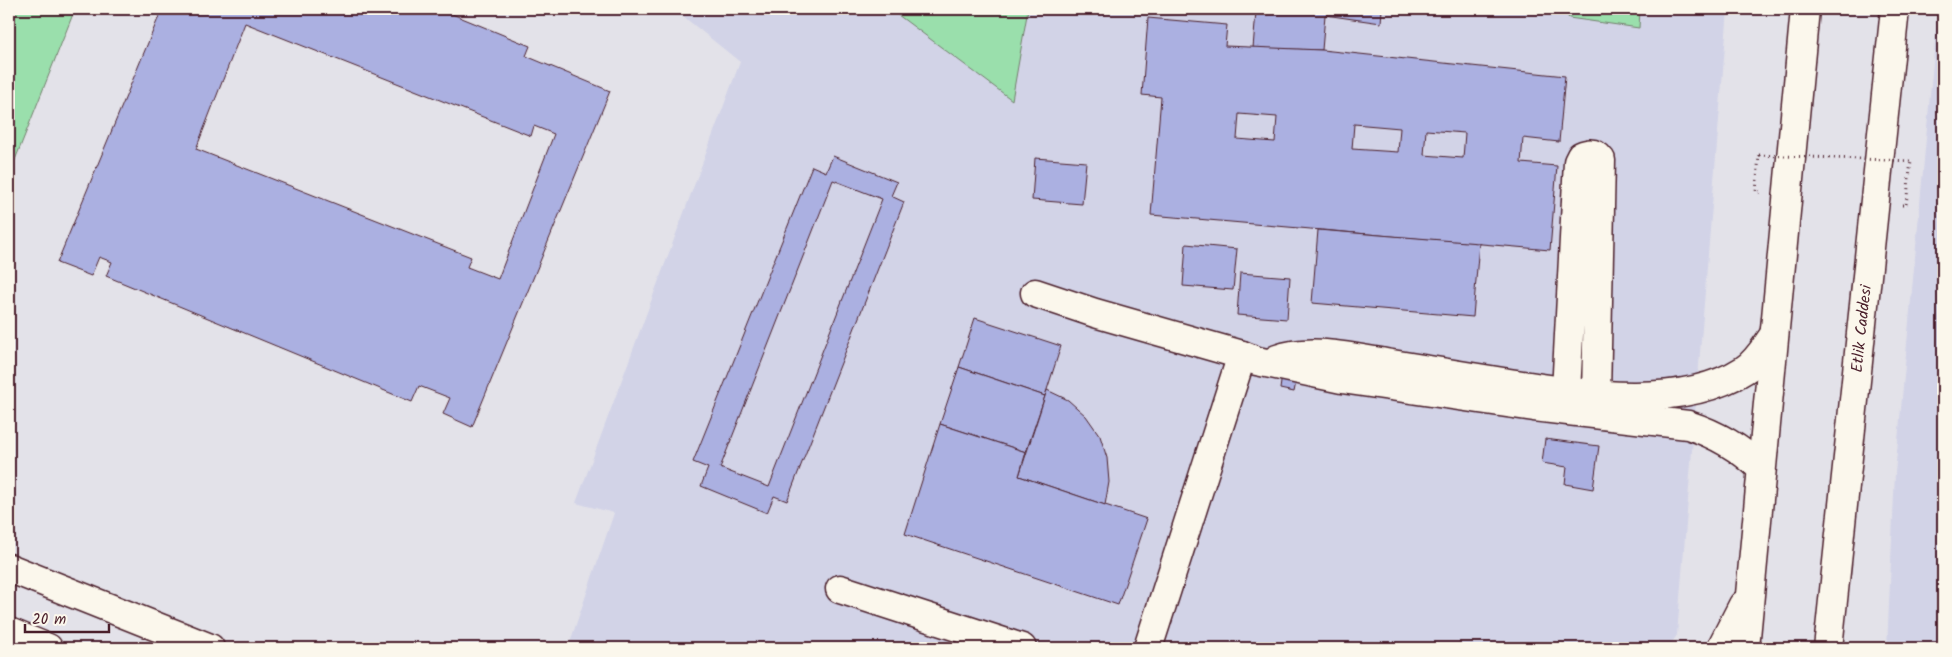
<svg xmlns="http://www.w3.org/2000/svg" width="1952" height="657" font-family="Kalam,sans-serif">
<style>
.built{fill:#d2d3e7}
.green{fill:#9adfac;stroke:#727f6c}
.building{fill:#abb0e1;stroke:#4a1f2b;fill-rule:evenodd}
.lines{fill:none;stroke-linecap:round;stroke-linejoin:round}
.minor-casing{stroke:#4a1f2b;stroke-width:31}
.major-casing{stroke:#4a1f2b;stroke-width:31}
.path{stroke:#4a1f2b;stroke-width:3;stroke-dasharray:1 4;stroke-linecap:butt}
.minor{stroke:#fbf7ec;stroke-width:28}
.major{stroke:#fbf7ec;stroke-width:28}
.path-bridge{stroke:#4a1f2b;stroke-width:3;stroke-dasharray:1 4;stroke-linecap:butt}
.labels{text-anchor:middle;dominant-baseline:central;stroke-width:4.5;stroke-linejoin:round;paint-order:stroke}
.street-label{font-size:16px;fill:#4a1f2b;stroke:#fbf7ec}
</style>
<rect width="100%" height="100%" fill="#e3e2e9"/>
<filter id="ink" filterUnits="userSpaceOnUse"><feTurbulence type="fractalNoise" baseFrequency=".02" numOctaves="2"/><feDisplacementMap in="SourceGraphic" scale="10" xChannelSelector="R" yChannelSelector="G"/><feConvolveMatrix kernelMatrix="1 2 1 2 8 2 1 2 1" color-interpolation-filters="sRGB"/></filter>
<g filter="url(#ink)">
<!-- built -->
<g class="built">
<polygon points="674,9 1728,9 1677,635 1668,648 568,648 614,513 576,503 740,62"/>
<polygon points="1938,9 1943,9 1943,648 1887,648 1895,473"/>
</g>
<!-- green -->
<g class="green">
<polygon points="9,9 75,9 9,175"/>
<polygon points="890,9 1028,9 1012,100"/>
<polygon points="1565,9 1640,9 1639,28 1569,18 1565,14"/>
</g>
<!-- building -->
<g class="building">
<path d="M162 9H440L530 46 526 56 610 91 472 427 443 414 450 398 419 386 412 402 106 276 112 262 99 257 91 276 57 263ZM245 23 531 136 534 126 554 134 498 279 467 267 471 257 196 149Z"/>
<polygon points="1218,9 1382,9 1381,23 1325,15 1322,50 1253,48 1256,12"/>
<path d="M1148 18 1227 25 1225 46 1322 50 1565 76 1559 142 1523 138 1521 163 1557 166 1550 250 1151 215 1161 97 1142 95ZM1239 114 1277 117 1275 142 1237 139ZM1354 124 1400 128 1398 152 1352 149ZM1426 130 1465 133 1463 158 1424 155Z"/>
<path d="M833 156 897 182 891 196 904 202 787 501 774 496 767 513 701 486 708 468 693 462 812 166 826 172ZM833 180 882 199 769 487 720 468Z"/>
<polygon points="1035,158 1086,162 1082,204 1032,200"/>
<polygon points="1318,230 1479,243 1473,317 1312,303"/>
<polygon points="1186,244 1237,249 1233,290 1183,286"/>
<polygon points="1240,273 1290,277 1287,319 1237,315"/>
<polygon points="975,318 1061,346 1045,396 959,367"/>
<polygon points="959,367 1045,396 1026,452 940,424"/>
<polygon points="1282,375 1297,377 1294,392 1280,389"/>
<polygon points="1047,390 1068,400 1086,416 1100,436 1107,458 1109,482 1105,505 1019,476"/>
<polygon points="940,424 1026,452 1019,476 1147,519 1118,605 905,534"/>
<polygon points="1545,439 1599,446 1593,489 1565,484 1567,467 1542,463"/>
</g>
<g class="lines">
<defs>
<g id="minor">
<path d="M1035 293 1095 313 1242 355 1257 361 1342 379 1534 407 1688 425C1716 434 1739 447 1761 468"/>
<path d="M1277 359C1311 347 1352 358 1386 363 1425 369 1464 376 1503 382 1575 393 1679 412 1744 370 1757 362 1765 347 1774 335"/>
<path d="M1566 392 1578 162 1581 156C1590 152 1595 152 1601 160L1596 395"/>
<polyline points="840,589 1022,648"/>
<polyline points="1148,648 1242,355"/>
</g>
<g id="major">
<polyline points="9,568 210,648"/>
<polyline points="9,632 48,648"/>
<polyline points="1721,648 1743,605"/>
<polyline points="1745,648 1805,9"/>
<path id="s1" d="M1828 648 1895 9"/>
</g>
</defs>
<!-- minor casing -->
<use href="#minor" class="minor-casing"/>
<!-- major casing -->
<use href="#major" class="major-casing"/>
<!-- path -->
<g class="path">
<polyline points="1759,155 1756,192 1761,192"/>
<polyline points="1902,205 1906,205 1911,161"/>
</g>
<!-- minor -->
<use href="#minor" class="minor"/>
<!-- major -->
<use href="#major" class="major"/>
<!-- path-bridge -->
<polyline class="path-bridge" points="1759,155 1911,161"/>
</g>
</g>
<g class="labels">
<!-- street labels -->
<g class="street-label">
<text stroke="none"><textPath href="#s1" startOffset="321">Etlik Caddesi</textPath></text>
</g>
</g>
<!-- margin -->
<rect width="1952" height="657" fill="none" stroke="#fbf7ec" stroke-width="30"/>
<rect x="15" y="15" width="1922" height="627" fill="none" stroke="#4a1f2b" stroke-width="2" filter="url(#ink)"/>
<!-- scale -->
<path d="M25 624v8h84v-8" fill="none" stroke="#4a1f2b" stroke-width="2.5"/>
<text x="32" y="624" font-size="15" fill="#4a1f2b" stroke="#fbf7ec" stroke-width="4" paint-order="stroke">20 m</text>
</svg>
